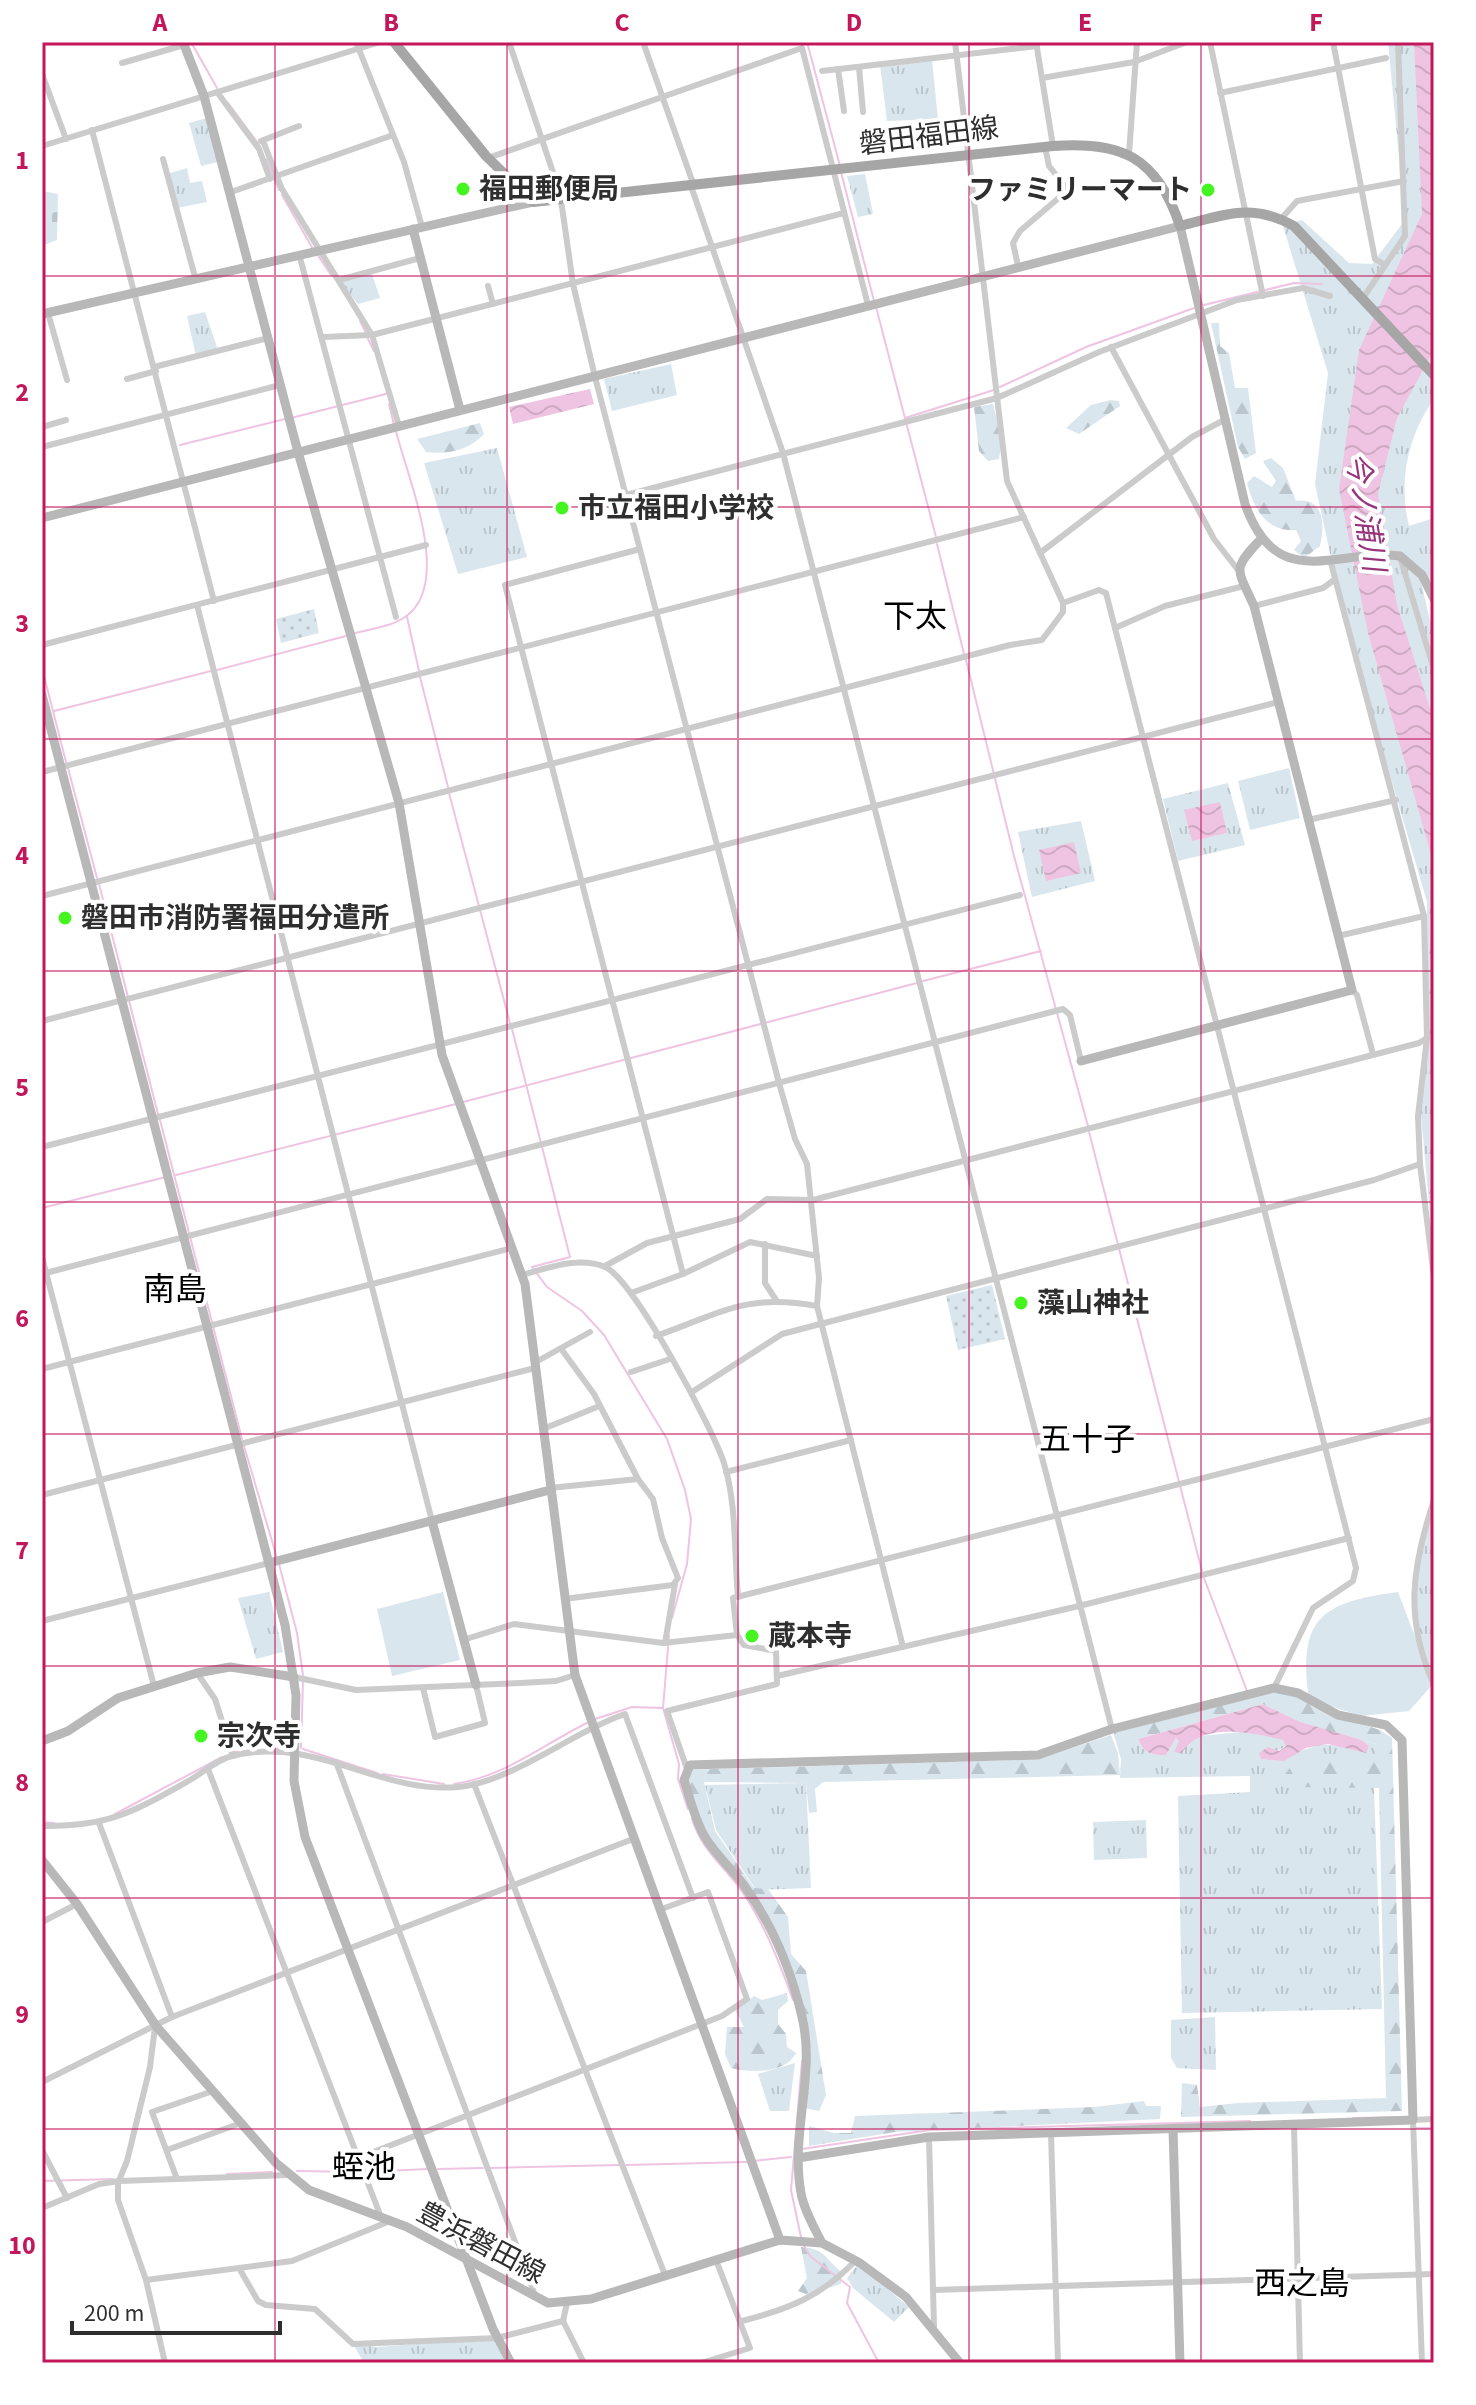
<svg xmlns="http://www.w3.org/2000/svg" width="1476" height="2405" font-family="'Source Sans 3','Noto Sans JP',sans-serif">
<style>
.grass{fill:url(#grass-tufts)}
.forest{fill:url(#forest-firs)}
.cemetery{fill:url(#cemetery-stones)}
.park{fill:url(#park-dots)}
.garden{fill:#dae6ed}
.water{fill:url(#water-waves)}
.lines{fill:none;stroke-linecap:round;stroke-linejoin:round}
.stream{stroke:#efc4e2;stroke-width:2}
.street{stroke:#cbcbcb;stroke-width:6}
.secondary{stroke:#b8b8b8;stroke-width:9}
.primary{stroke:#a6a6a6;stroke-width:10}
.grid{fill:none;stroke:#c2185b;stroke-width:2;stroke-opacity:0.55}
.poi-dot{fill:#44f520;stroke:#fff;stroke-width:3}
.labels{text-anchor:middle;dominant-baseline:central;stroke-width:8;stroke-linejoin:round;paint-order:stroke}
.street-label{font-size:28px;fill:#2e2e2e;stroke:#fff}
.poi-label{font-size:28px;font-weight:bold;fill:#2e2e2e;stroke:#fff;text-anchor:start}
.water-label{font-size:30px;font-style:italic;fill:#98347b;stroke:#fff}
.quarter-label{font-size:32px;fill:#000;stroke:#fff}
.neatline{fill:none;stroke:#c2185b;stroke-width:3}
.grid-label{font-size:26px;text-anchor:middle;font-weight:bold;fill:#c2185b}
</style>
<defs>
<pattern id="grass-tufts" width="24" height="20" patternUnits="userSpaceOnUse" patternTransform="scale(2)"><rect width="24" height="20" fill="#dae6ed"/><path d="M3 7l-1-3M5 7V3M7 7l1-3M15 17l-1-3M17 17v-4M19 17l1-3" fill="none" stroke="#bbc6cc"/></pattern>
<pattern id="forest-firs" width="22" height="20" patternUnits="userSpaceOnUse" patternTransform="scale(2)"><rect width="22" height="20" fill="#dae6ed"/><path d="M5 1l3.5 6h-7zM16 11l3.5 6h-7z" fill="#bbc6cc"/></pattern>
<pattern id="cemetery-stones" width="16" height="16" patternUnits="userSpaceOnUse" patternTransform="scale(2)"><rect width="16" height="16" fill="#dae6ed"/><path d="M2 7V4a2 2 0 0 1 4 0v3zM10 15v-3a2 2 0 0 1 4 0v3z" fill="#bbc6cc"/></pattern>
<pattern id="park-dots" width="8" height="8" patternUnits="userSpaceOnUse" patternTransform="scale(2)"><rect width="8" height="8" fill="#dae6ed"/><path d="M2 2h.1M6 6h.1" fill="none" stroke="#bbc6cc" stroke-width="1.8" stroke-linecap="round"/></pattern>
<pattern id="water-waves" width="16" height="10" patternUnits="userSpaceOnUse" patternTransform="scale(2)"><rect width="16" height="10" fill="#efc4e2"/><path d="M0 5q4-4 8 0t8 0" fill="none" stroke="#cda9c2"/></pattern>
</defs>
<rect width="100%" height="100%" fill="#fff"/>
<!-- grass -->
<g class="grass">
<path d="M1388 42H1434V399C1408 435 1398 483 1409 526L1434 518V580L1430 582 1419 573 1434 638V1259L1420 1104 1427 1030V902L1344 617 1315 484 1328 373 1283 226 1302 220 1349 263 1372 264 1405 220Z"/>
<polygon points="932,60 938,119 887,121 880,65"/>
<polygon points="210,117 222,161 201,166 189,123"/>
<polygon points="187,168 190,183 202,181 207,202 177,208 167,174"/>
<polygon points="865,174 873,214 858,217 847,176"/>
<polygon points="371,271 380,298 358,304 339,280"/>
<polygon points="205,312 218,350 196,356 187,316"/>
<polygon points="671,364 677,395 612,411 604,379"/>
<polygon points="497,448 527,557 458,574 424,463"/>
<polygon points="1289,768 1300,818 1250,830 1238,781"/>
<polygon points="1228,783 1245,845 1178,861 1163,799"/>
<polygon points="1081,821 1095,881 1032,897 1018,832"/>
<path d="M1434 1500V1679C1405 1619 1415 1561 1434 1500Z"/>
<polygon points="269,1592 283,1652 256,1659 238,1598"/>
<path d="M1250 1731 1283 1739 1286 1746 1262 1759C1291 1761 1298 1748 1324 1745 1341 1743 1351 1752 1369 1746L1362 1740 1377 1744 1379 1787 1374 1788 1382 2009 1182 2013 1178 1796 1250 1792V1776L1120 1778 1121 1759 1114 1735 1138 1739C1144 1753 1150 1755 1166 1755L1176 1738 1189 1742 1201 1736Z"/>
<polygon points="806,1783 811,1888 756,1890 716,1830 705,1785"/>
<polygon points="1146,1820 1147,1858 1094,1860 1093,1822"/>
<polygon points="1215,2017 1216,2070 1177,2068 1171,2058 1171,2020"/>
<polygon points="795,2063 789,2111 770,2111 758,2074"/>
<polygon points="858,2264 909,2307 894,2322 853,2288 847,2278"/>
<polygon points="497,2338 511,2363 364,2363 353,2344 377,2347"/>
</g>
<!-- forest -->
<g class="forest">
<polygon points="1211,323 1219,323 1220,346 1229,353 1235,388 1248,388 1256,453 1245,459 1238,447"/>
<polygon points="1110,400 1119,401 1120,406 1079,434 1066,428 1091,405"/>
<polygon points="993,404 1002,440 999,459 988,461 979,451 974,407"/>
<path d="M480 423 484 434C470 450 447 455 426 452L417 439Z"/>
<path d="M1271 458 1283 468 1296 501C1324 497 1325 524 1320 546L1304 558 1294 550 1301 541 1296 530C1267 532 1254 510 1247 483L1254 476 1272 487 1276 481 1263 461Z"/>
<polygon points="1272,1692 1300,1694 1336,1715 1380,1730 1392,1738 1402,2111 1181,2117 1182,2083 1197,2085 1200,2107 1238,2103 1386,2098 1379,1788 1282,1787 1283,1777 1294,1762 1327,1767 1330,1754 1370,1763 1377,1757 1377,1744 1307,1726 1263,1704 1131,1741 1114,1735 1114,1731"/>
<polygon points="1111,1735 1118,1753 1120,1775 823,1782 815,1789 817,1812 809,1813 806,1783 704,1782 715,1831 754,1888 768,1889 788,1917 791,1954 806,1971 826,2095 819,2111 805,2108 806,2044 798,2002 762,1912 703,1834 686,1770 1039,1759"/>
<path d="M787 1993 788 2001 778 2010V2024L786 2034 787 2047 796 2053C786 2074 750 2073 731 2068L725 2054 727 2027H744L735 2010 754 1996 762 2000Z"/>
<polygon points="1144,2101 1146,2106 1161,2106 1160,2119 895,2132 809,2146 809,2126 834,2133 851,2133 855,2116 1095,2107"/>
<path d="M801 2247C827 2249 824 2259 842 2272L841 2284 806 2294 798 2291 807 2278Z"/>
</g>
<!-- cemetery -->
<polygon class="cemetery" points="42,191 58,194 57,240 42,246"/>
<!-- park -->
<g class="park">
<polygon points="314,609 319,633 281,643 276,619"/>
<polygon points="992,1285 1005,1339 958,1350 946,1296"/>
</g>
<!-- garden -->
<g class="garden">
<polygon points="443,1592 460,1660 392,1676 377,1609"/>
<path d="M1398 1592 1433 1684 1409 1711 1361 1716 1309 1699C1297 1618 1322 1602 1398 1592Z"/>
</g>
<!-- water -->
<g class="water">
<polygon points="1414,42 1434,42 1434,350 1397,418 1378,494 1397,605 1434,721 1434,865 1368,633 1339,489 1359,350 1422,214"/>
<polygon points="590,389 594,404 513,424 509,407"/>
<polygon points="1220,802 1227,833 1192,841 1184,810"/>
<polygon points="1074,842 1081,873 1046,881 1039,850"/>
<path d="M1263 1704 1300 1722 1362 1740 1369 1746 1366 1753 1328 1744 1306 1748 1284 1761 1261 1759 1259 1753 1268 1747 1279 1751 1286 1746 1283 1740C1253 1733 1201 1721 1182 1753L1174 1752 1179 1741 1176 1738 1166 1755C1150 1755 1144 1753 1138 1739Z"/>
</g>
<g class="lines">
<!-- stream -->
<g class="stream">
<polyline points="191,42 217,88"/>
<polyline points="807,42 840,166"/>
<polyline points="228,103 260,146"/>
<polyline points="266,159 279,190"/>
<polyline points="841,172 874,301"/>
<polyline points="282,195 313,249"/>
<polyline points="317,254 331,275"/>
<polyline points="1204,305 1294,283 1322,284"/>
<polyline points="876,307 936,537"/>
<polyline points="360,321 366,333"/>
<polyline points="368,339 374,351"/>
<polyline points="1000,387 1086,347 1194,308"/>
<polyline points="389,404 394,425"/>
<polyline points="291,418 386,394"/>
<polyline points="905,418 994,390"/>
<polyline points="180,445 285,419"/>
<polyline points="937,544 964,654"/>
<polyline points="407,617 419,671"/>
<path d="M352 634C369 629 391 627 405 617 454 584 407 477 396 431"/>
<polyline points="966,660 1014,856 1088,1126"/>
<polyline points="42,668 66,762"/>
<polyline points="217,670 346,636"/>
<polyline points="420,677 448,787"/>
<polyline points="54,711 211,671"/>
<polyline points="68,768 97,878"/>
<polyline points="449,793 510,1023"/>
<polyline points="99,884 158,1114"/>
<polyline points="923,981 1041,951"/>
<polyline points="512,1029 570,1257 532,1267 547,1287 582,1311 604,1335 667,1439 685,1490 691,1519 687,1564 672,1618"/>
<polyline points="463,1102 917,983"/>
<polyline points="160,1120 242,1439"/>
<polyline points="1089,1132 1202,1571"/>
<polyline points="176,1175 456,1104"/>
<polyline points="42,1208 166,1177"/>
<polyline points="244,1446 277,1558"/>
<polyline points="279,1564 297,1633 303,1675"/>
<polyline points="1204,1578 1247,1691"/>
<polyline points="669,1636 663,1708 679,1764 678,1779 688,1809"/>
<polyline points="595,1719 632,1707 662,1708"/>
<polyline points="301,1748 303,1681"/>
<polyline points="267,1749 293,1748"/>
<polyline points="303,1749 377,1773"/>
<polyline points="235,1752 253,1750"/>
<polyline points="383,1774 444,1784"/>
<path d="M454 1784C505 1777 545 1743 589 1722"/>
<polyline points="115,1814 222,1757"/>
<path d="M692 1819C702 1850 719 1861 738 1886 763 1920 779 1961 793 2000"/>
<polyline points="42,1822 54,1823"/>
<polyline points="1353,2118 1405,2117"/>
<polyline points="1414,2128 1434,2128"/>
<polyline points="802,2149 930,2130 1250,2121"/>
<polyline points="753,2161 791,2157"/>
<polyline points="626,2165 747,2162"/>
<polyline points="490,2168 619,2165"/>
<polyline points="438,2169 483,2168"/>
<polyline points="297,2171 359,2172"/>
<polyline points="366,2172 427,2169"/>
<polyline points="227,2174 272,2172"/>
<polyline points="42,2181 113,2179"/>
<polyline points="801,2237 791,2190 802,2061"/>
<polyline points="803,2244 810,2256 850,2287 847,2303 879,2363"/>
</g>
<!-- street -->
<g class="street">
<polyline points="356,42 404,162 422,227"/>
<polyline points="509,42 560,193 573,284 595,377 779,1083 795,1139 807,1164 819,1278 817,1306 903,1647"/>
<polyline points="643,42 694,186"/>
<polyline points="1036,42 1053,146"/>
<polyline points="1210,42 1263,296"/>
<polyline points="1333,42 1375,259 1385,265"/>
<polyline points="122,63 184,45"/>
<polyline points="859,67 863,112"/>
<polyline points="838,69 844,111"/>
<polyline points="822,71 1037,46"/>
<polyline points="42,74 66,139"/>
<polyline points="1042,78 1134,62 1187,42"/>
<polyline points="217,92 259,149 270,179"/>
<polyline points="1220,93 1386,58"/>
<polyline points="92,130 214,601"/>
<polyline points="261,141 299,126"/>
<polyline points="263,141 282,189 372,335 399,426"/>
<polyline points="42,146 380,42"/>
<polyline points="1129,154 1137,42"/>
<polyline points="488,158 802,48 868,305"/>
<polyline points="163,159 195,277"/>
<polyline points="691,186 783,453 1112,1729"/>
<polyline points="231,192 393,135"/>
<polyline points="1281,219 1297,201 1404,181"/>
<polyline points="299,254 396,617"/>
<polyline points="1018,266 1013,243 1020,231 1068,190 1049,166 1045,147"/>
<polyline points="339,280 420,258"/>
<polyline points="488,286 493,304"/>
<polyline points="1363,298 1405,236 1398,42"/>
<polyline points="48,313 67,380"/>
<polyline points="323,337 372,335 844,213"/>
<polyline points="1111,347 1214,539 1238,570"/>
<polyline points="154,367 268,338"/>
<polyline points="127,379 156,371"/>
<polyline points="42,427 66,420"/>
<polyline points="42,447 280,385"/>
<polyline points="626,495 997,398 1099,352 1237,300 1303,288 1330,296"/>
<polyline points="640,549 505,585 683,1274"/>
<polyline points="1040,553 1192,437 1226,419"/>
<polyline points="1401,560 1434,670"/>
<polyline points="1331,563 1424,916 1427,1038 1418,1116 1420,1164 1434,1277"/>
<polyline points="1063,603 1099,590 1106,593 1356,1568 1353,1581 1313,1608 1274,1688"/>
<polyline points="197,605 432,1521"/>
<polyline points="1254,606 1323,588 1334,580"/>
<polyline points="1115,628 1165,606 1244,586"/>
<polyline points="42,645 426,545"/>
<polyline points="42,772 1024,517"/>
<polyline points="1308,820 1396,800"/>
<polyline points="42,896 1010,645 1042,640 1063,612 1063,603 1007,481 955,42"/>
<polyline points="1338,936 1424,916"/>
<polyline points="1352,990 1357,995 1373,1054"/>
<polyline points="42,1021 1278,702"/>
<polyline points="42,1147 1020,895"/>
<polyline points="765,1244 765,1283 776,1300"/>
<polyline points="42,1257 154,1686"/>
<polyline points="605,1266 647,1243 740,1219 767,1199 813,1200 1419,1043 1427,1038"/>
<polyline points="42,1274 1063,1009 1070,1015 1081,1061"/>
<path d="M522 1275C548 1268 578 1256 605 1267 633 1278 713 1429 724 1463 737 1505 734 1553 738 1597"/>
<polyline points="631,1293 683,1274 750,1242 817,1256"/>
<path d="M656 1336C721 1313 746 1293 817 1306"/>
<polyline points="562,1350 594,1394 638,1479 653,1499 662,1538 678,1578 673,1585 564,1599"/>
<polyline points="534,1363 590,1332"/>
<polyline points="42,1369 512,1248"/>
<polyline points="631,1372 670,1359"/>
<polyline points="692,1392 782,1334 1374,1180 1420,1164"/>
<polyline points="543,1429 597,1407"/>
<polyline points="726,1472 851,1440"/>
<polyline points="550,1488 638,1479"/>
<polyline points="42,1495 535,1368"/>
<path d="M1434 1500C1412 1566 1404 1619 1434 1685"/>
<polyline points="42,1621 269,1563"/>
<polyline points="463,1640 514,1624 663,1643 737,1635 733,1598 1434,1419"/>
<polyline points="665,1643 675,1584"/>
<polyline points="197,1673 215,1699 233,1756"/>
<polyline points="777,1676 1079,1606 1349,1538"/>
<polyline points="294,1677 356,1690 521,1683 556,1681 575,1675"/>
<polyline points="423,1688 435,1737 485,1723 476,1685"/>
<polyline points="336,1762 536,2298"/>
<polyline points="208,1769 381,2217"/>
<polyline points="687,1769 667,1711 777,1684 776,1651 744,1645 737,1635"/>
<polyline points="474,1784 665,2275"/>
<polyline points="99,1823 172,2017"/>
<path d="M42 1826C109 1827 133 1812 190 1780 204 1772 216 1760 232 1756 316 1735 378 1794 458 1787 512 1782 572 1732 625 1714L693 1898"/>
<polyline points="42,1922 77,1904"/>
<polyline points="155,2027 150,2067 127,2161 118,2183 118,2200 146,2280 165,2363"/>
<polyline points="42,2082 172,2017 633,1839"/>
<polyline points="1294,2126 1300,2363"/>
<polyline points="1051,2133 1058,2363"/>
<polyline points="929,2137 934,2327"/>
<polyline points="42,2150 67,2198"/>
<polyline points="167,2150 241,2123"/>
<polyline points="358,2158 722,2016 747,1999 708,1892 659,1910"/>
<polyline points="177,2179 152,2112 213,2091"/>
<polyline points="42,2208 99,2184 119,2181 289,2175"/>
<polyline points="239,2268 258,2301 266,2305 315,2309 353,2344 497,2338 563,2321 567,2303"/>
<polyline points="146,2280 292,2261 390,2221"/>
<polyline points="934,2290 1434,2274"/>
<polyline points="563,2321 584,2363"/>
<path d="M742 2321C789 2309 822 2296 856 2260"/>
<polyline points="268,2363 279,2363"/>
<polyline points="701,2363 750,2348 716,2260"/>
<polyline points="1422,2363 1413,2120 1434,2119"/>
</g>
<!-- secondary -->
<g class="secondary">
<polyline points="183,42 204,96 298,452 399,803 442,1055 525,1284 575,1675 780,2240"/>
<polyline points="413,229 460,410"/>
<polyline points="42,314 533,202"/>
<path d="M42 518 1180 226 1245 504C1277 595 1336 548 1400 556L1422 575 1434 599"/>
<polyline points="42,695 285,1625 296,1695 294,1781 305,1837 493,2329 511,2363"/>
<path d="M1081 1061 1352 990 1254 606C1237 568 1231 570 1262 538"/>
<polyline points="432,1521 476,1685"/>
<polyline points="269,1563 550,1490"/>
<polyline points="42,1741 68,1731 118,1698 197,1673 230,1667 294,1677"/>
<polyline points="42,1860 77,1904 156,2026 276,2163 309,2190 407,2227 548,2303 591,2299 780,2240 822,2243 860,2263 906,2297 960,2363"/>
<polyline points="1173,2129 1180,2363"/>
<path d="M798 2158 929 2137 1413 2120 1402 1740 1386 1725 1338 1715 1298 1693 1274 1688 1112 1729 1038 1755 690 1765 684 1780C690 1798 695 1821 705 1837 715 1854 731 1868 743 1884 772 1924 791 1969 802 2017 816 2074 790 2134 801 2193 804 2210 814 2227 822 2243"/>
</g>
<!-- primary -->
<path class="primary" d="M394 42 486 156 533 202 1053 146C1122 141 1157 157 1180 226 1225 215 1251 202 1294 226L1434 375"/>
</g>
<!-- grid -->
<path class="grid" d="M275 42V2363M507 42V2363M738 42V2363M969 42V2363M1201 42V2363M42 276H1434M42 507H1434M42 739H1434M42 971H1434M42 1202H1434M42 1434H1434M42 1666H1434M42 1898H1434M42 2129H1434"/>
<!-- markers -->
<g class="poi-dot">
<circle cx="463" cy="189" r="8"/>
<circle cx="1208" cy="190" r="8"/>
<circle cx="562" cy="508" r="8"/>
<circle cx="65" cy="918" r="8"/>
<circle cx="1021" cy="1303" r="8"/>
<circle cx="752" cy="1636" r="8"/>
<circle cx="201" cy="1736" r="8"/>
</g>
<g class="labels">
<!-- street labels -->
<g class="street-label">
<text transform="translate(929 136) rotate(-7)">磐田福田線</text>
<text transform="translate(481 2243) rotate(28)">豊浜磐田線</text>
</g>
<!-- poi labels -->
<g class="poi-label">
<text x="479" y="189">福田郵便局</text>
<text x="1192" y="190" text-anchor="end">ファミリーマート</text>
<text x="578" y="508">市立福田小学校</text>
<text x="81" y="918">磐田市消防署福田分遣所</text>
<text x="1037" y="1303">藻山神社</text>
<text x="768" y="1636">蔵本寺</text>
<text x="217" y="1736">宗次寺</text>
</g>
<!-- water labels -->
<g class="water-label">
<text transform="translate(1365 512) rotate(81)">今ノ浦川</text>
</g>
<!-- quarter labels -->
<g class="quarter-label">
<text x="915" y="617">下太</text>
<text x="175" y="1290">南島</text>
<text x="1087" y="1440">五十子</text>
<text x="364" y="2168">蛭池</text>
<text x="1302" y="2284">西之島</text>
</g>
</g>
<!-- border -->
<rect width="1476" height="2405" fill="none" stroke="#ffffff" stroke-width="88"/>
<!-- scale -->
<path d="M72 2321v12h208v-12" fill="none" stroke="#2e2e2e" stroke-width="4"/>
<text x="84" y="2321" font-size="24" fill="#2e2e2e" stroke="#ffffff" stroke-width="6" paint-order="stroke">200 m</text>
<rect x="44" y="44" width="1388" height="2317" class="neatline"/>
<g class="grid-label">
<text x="160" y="31">A</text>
<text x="391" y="31">B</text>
<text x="622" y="31">C</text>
<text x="854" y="31">D</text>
<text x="1085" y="31">E</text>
<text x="1316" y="31">F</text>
<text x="22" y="169">1</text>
<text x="22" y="401">2</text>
<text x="22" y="632">3</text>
<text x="22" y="864">4</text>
<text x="22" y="1096">5</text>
<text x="22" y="1327">6</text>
<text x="22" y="1559">7</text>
<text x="22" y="1791">8</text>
<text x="22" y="2023">9</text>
<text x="22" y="2254">10</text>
</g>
</svg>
